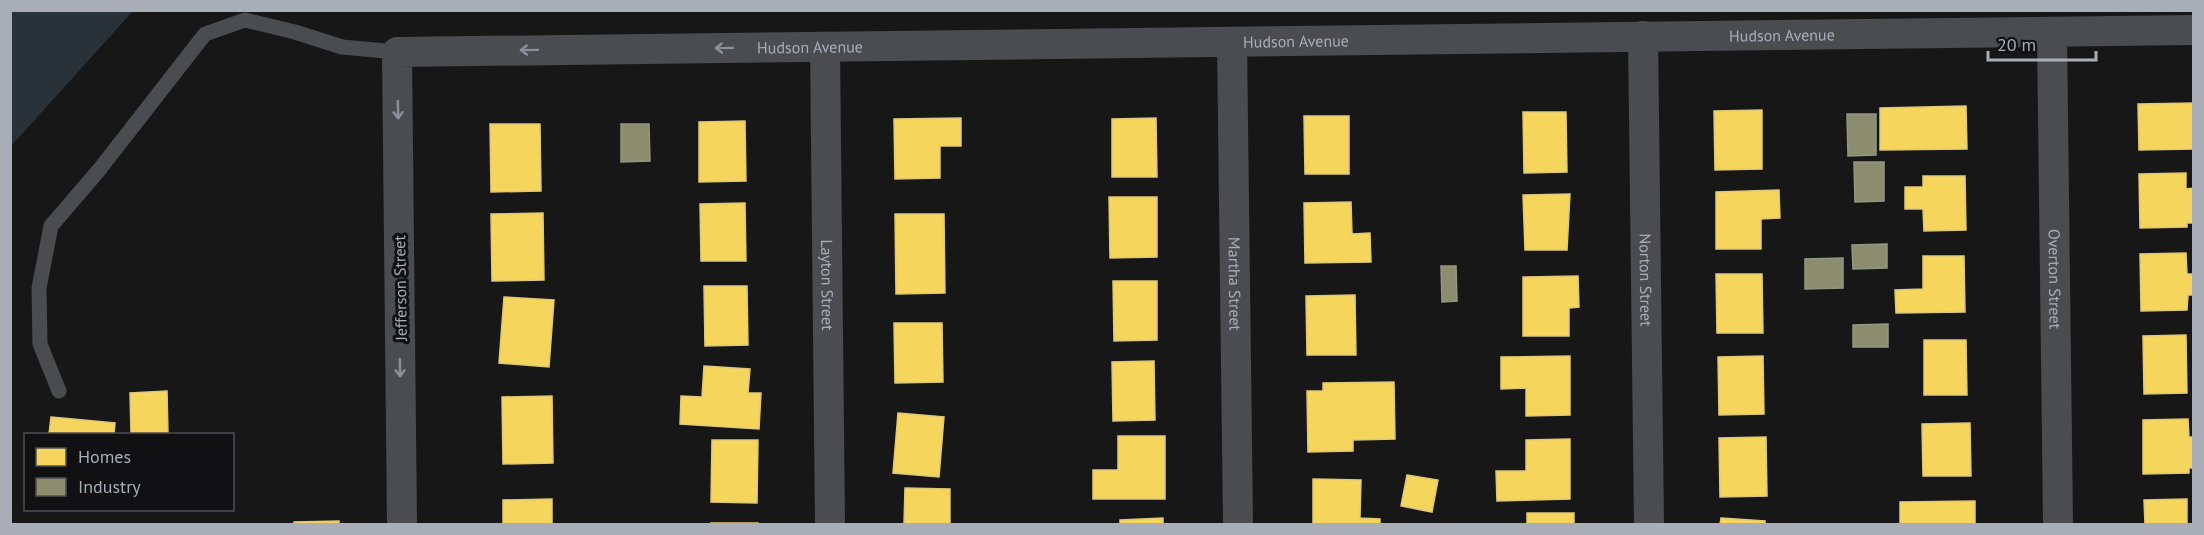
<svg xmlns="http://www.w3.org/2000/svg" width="2204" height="535" font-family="'PT Sans',sans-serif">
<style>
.water{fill:#2a3239}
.homes{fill:#f6d55c;stroke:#dfc978;stroke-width:1.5}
.industry{fill:#8c8c6e;stroke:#949684;stroke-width:1.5}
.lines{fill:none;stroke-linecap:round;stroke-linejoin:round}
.service{stroke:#4b4c50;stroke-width:15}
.minor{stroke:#4b4c50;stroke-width:30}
.oneway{stroke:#8c9099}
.labels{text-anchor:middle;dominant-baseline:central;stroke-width:6;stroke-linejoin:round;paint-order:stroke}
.street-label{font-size:16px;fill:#a8adb8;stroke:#111113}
</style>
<rect width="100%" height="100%" fill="#171717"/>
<!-- water -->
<polygon class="water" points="11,10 133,11 11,146 10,11"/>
<!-- homes -->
<g class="homes">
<polygon points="2194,103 2194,149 2139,150 2138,104"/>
<polygon points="1966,106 1967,149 1880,150 1880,108"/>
<polygon points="1762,110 1762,169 1715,170 1714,111"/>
<polygon points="1523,112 1566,112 1567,172 1524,173"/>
<polygon points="1304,116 1349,116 1349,174 1305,174"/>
<polygon points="961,118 961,146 940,146 940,178 895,179 894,119"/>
<polygon points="1156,118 1157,177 1112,177 1112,119"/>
<polygon points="745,121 746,181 699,182 699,122"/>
<polygon points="490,124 540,124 541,191 491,192"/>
<polygon points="2186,173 2186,189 2194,188 2194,223 2187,223 2187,227 2140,228 2139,174"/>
<polygon points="1923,176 1965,176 1966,230 1924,231 1923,209 1905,209 1905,187 1923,187"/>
<polygon points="1779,190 1780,218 1761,219 1761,249 1716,249 1716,192"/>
<polygon points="1570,194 1567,250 1525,250 1523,195"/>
<polygon points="1109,197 1157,197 1157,257 1110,258"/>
<polygon points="1351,202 1352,234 1370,233 1371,262 1305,263 1304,203"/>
<polygon points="745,203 746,261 701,261 700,204"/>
<polygon points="543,213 544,280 492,281 491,214"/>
<polygon points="895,214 944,214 945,293 896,294"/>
<polygon points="2186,253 2187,274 2194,274 2194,295 2188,295 2187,310 2141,311 2140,254"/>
<polygon points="1923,256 1964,256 1965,312 1896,313 1895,290 1923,289"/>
<polygon points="1716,274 1762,274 1763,333 1717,333"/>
<polygon points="1578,276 1579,307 1569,308 1569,336 1523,336 1523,277"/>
<polygon points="1113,281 1157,281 1157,340 1114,341"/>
<polygon points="704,286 747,286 748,345 705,346"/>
<polygon points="1355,295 1356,355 1307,355 1306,296"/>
<polygon points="504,297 554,300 549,367 499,363"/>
<polygon points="894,323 942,323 943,382 895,383"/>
<polygon points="2186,335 2187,393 2144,394 2143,336"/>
<polygon points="1924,340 1966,340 1967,395 1924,395"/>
<polygon points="1570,356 1570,415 1526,416 1526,388 1501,389 1501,357"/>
<polygon points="1763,356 1764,414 1719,415 1718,357"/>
<polygon points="1154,361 1155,420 1113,421 1112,362"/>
<polygon points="704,366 750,369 748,393 761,393 759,429 680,424 681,396 702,397"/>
<polygon points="1394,382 1395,439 1353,440 1353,451 1308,452 1307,391 1323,391 1323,383"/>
<polygon points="167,391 168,434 131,434 130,393"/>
<polygon points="552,396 553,463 503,464 502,397"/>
<polygon points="898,413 944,417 939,477 893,473"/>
<polygon points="51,417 115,423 114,434 49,434"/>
<polygon points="2188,419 2189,437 2194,437 2194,468 2189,468 2189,473 2143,474 2143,420"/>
<polygon points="1970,423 1971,476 1923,476 1922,424"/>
<polygon points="1118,436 1165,436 1165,499 1093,499 1093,470 1118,470"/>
<polygon points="1766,437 1767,496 1720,497 1719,438"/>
<polygon points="1570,439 1570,499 1497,501 1496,471 1526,471 1526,440"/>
<polygon points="712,440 758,440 757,503 711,502"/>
<polygon points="1407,475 1438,480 1432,512 1401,506"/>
<polygon points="1313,479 1361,480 1360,518 1380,519 1380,524 1313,524"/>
<polygon points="905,488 950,489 950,524 904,524"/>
<polygon points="552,499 552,524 503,524 503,500"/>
<polygon points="2187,499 2187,524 2145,524 2144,500"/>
<polygon points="1975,501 1975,524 1900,524 1900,502"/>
<rect x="1527" y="513" width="47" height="11"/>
<polygon points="1163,518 1163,524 1120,524 1120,520"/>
<polygon points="1721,518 1765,521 1765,524 1720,524"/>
<polygon points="339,521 339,524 294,524 294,522"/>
<rect x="711" y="523" width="47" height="1"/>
</g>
<!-- industry -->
<g class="industry">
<polygon points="1847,114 1876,114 1876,155 1848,156"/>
<polygon points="621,124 649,124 650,161 621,162"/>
<polygon points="1854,162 1884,162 1884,201 1855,202"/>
<polygon points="1887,244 1887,268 1853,269 1852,245"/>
<polygon points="1843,258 1843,288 1805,289 1805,259"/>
<polygon points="1441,266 1456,266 1457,301 1442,302"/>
<polygon points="1888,324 1888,347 1853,347 1853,325"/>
</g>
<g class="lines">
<!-- service -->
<polyline class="service" points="59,391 40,344 39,288 51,226 99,170 205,34 245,20 295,32 342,47 397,52"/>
<!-- minor -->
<g class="minor">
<path id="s1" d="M2052 33 2058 524"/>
<path id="s2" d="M1643 36 1649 524"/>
<path id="s3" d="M1232 42 1238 524"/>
<path id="s4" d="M825 47 830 524"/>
<path id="s5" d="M402 524 397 52 2194 30"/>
</g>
</g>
<!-- one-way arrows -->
<defs><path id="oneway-shaft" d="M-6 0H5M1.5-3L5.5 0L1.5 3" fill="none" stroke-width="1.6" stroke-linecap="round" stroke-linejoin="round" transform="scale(1.5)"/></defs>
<g class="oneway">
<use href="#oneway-shaft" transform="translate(724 48) rotate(179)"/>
<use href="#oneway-shaft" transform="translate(529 50) rotate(179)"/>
<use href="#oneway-shaft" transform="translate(398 110) rotate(89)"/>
<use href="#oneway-shaft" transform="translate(400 368) rotate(89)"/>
</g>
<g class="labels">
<!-- street labels -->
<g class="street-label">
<text stroke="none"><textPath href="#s5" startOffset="1857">Hudson Avenue</textPath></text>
<text stroke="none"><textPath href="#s5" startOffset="1371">Hudson Avenue</textPath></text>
<text stroke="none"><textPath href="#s5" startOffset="885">Hudson Avenue</textPath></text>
<text stroke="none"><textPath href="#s1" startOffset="246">Overton Street</textPath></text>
<text stroke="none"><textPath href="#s2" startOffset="244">Norton Street</textPath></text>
<text stroke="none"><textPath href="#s3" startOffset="242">Martha Street</textPath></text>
<text stroke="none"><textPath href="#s4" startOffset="238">Layton Street</textPath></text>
<text transform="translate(400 288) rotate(-91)">Jefferson Street</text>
</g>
</g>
<!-- border -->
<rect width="2204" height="535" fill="none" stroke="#a8adb8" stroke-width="24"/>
<!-- legend -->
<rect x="24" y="433" width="210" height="78" fill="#111113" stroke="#4d4f55" stroke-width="1.5"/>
<rect x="36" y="448" width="30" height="18" fill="#f6d55c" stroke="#4d4f55" stroke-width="1.5"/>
<text x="78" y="463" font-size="18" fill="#a8adb8">Homes</text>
<rect x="36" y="478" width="30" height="18" fill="#8c8c6e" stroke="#4d4f55" stroke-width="1.5"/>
<text x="78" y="493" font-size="18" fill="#a8adb8">Industry</text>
<!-- scale -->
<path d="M1988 51v9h108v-9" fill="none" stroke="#a8adb8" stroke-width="3"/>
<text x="1997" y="51" font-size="18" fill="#a8adb8" stroke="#111113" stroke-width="4.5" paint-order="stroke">20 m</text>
</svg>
